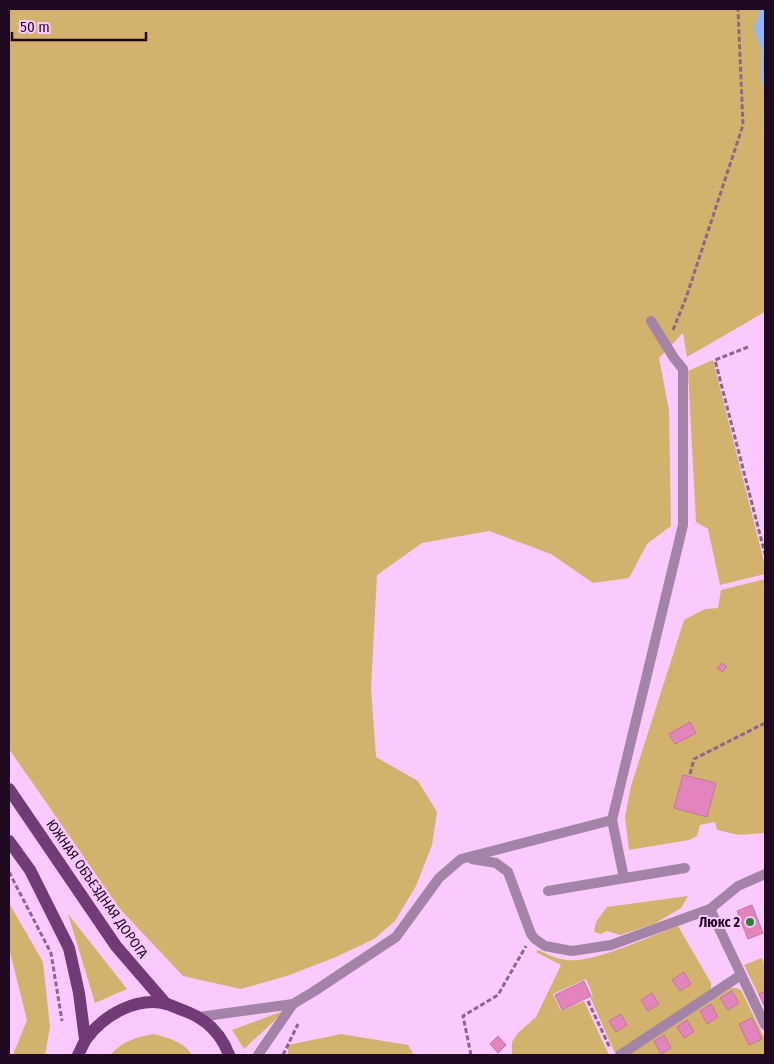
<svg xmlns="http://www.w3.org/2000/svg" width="774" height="1064" font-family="'Fira Sans Condensed',sans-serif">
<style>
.green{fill:#d3b26e}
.water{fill:#93b4fb}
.building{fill:#e484bc;stroke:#c175a1}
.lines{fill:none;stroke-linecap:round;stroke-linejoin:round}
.path{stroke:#8a678d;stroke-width:3;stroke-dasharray:5 2.5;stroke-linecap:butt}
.service{stroke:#a484a6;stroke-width:10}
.primary{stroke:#723a76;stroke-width:12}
.poi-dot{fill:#298332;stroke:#fac9fd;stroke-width:2}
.labels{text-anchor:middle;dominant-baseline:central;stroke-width:4;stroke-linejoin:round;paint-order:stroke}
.street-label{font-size:14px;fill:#1f0921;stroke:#fac9fd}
.poi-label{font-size:14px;font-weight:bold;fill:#1f0921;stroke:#fac9fd;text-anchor:end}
</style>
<rect width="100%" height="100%" fill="#fac9fd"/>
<!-- green -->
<g class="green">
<polygon points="9,9 761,9 755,29 762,50 761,78 765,94 765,312 687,357 683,333 659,358 669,410 671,526 647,544 629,578 593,583 551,554 489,531 422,543 377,575 371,688 376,757 418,781 437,812 432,845 416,886 395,921 374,939 336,957 287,976 241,989 183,976 120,909 9,749"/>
<polygon points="713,360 765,566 765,574 720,585 708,529 696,522 688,371"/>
<polygon points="765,579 765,833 739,835 717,830 715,822 700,825 697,836 689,840 629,850 625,817 631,786 684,620 705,609 718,608 721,590"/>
<polygon points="688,896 681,908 654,924 620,935 607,931 601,934 594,932 596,922 607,907"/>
<polygon points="9,903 43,962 50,1027 45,1055 13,1055 27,1020 9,948"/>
<polygon points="68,914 127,989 95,1003"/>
<path d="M678 926 711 983V988L709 991 615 1053 590 997 593 996 586 979 553 994 561 1011 584 1001 609 1055H512V1042L518 1033 536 1017 561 965 536 952 538 950C547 954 556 959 567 960 595 963 650 936 678 926Z"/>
<polygon points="762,958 765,967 765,1008 744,965"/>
<polygon points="731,988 736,988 741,990 765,1039 765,1055 628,1055"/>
<polygon points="286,1010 244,1049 232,1030"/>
<path d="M154 1034C169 1038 184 1042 192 1055H110C123 1041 136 1037 154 1034Z"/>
<polygon points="341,1034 408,1045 414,1055 288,1055 288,1045"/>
</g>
<!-- water -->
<polygon class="water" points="761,9 765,9 765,94 761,78 762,50 754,29"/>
<!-- building -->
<g class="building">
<polygon points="722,663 727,667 722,672 717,668"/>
<polygon points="690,722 696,733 675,744 669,734"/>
<polygon points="683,775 716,783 707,817 674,808"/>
<polygon points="752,905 763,933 748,939 737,911"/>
<polygon points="684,972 691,984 680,991 672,980"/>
<polygon points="584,981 591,996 562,1010 555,995"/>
<polygon points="732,991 739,1003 728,1010 720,998"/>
<polygon points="765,991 765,1005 764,1005 759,994"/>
<polygon points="652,993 659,1004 648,1011 641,1000"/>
<polygon points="711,1004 718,1017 707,1024 700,1011"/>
<polygon points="621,1014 627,1025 616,1032 609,1021"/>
<polygon points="752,1018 762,1039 749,1045 739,1024"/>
<polygon points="687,1020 694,1032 684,1038 677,1027"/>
<polygon points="664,1035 671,1048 661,1054 654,1041"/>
<polygon points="498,1036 506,1045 498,1053 490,1044"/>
</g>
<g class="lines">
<!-- path -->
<g class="path">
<polyline points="673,330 686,298 743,125 738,9"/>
<polyline points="748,347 715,360 765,554"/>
<polyline points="690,774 694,759 765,723"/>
<polyline points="9,872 51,953 62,1021"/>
<polyline points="588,1001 610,1048"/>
<polyline points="283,1055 298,1024"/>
<polyline points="471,1055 463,1016 498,995 526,946"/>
</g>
<!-- service -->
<g class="service">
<polyline points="612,820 624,878"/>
<polyline points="472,859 496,863 508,872 531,934 535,939 545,946 572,951 611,945 710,909 738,886 765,874"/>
<polyline points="548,891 685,868"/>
<polyline points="710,909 765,1025"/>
<polyline points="199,1017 293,1004 313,992 396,937 439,878 461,859 612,820 683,525 683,369 674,358 651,321"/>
<polyline points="258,1055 293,1004"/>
<polyline points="620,1055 741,975"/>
</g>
<!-- primary -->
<g class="primary">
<polyline points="9,789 116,946 166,1004"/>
<polyline points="9,841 30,870 69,948 79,993 85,1039"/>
<path d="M78 1055C81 1050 83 1043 87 1038 104 1015 137 996 167 1004 173 1006 179 1009 185 1011 206 1019 221 1033 229 1055"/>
</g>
</g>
<!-- markers -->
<circle class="poi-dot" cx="750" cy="922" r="5"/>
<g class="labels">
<!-- street labels -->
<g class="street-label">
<text transform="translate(97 889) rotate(55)">ЮЖНАЯ ОБЪЕЗДНАЯ ДОРОГА</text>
</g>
<!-- poi labels -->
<g class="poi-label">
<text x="740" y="922">Люкс 2</text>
</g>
</g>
<!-- border -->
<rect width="774" height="1064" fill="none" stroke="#1f0921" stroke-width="20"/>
<!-- scale -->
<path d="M12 32v8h134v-8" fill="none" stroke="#1f0921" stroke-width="2.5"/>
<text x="20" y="32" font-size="15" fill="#1f0921" stroke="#fac9fd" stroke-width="4" paint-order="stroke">50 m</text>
</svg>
